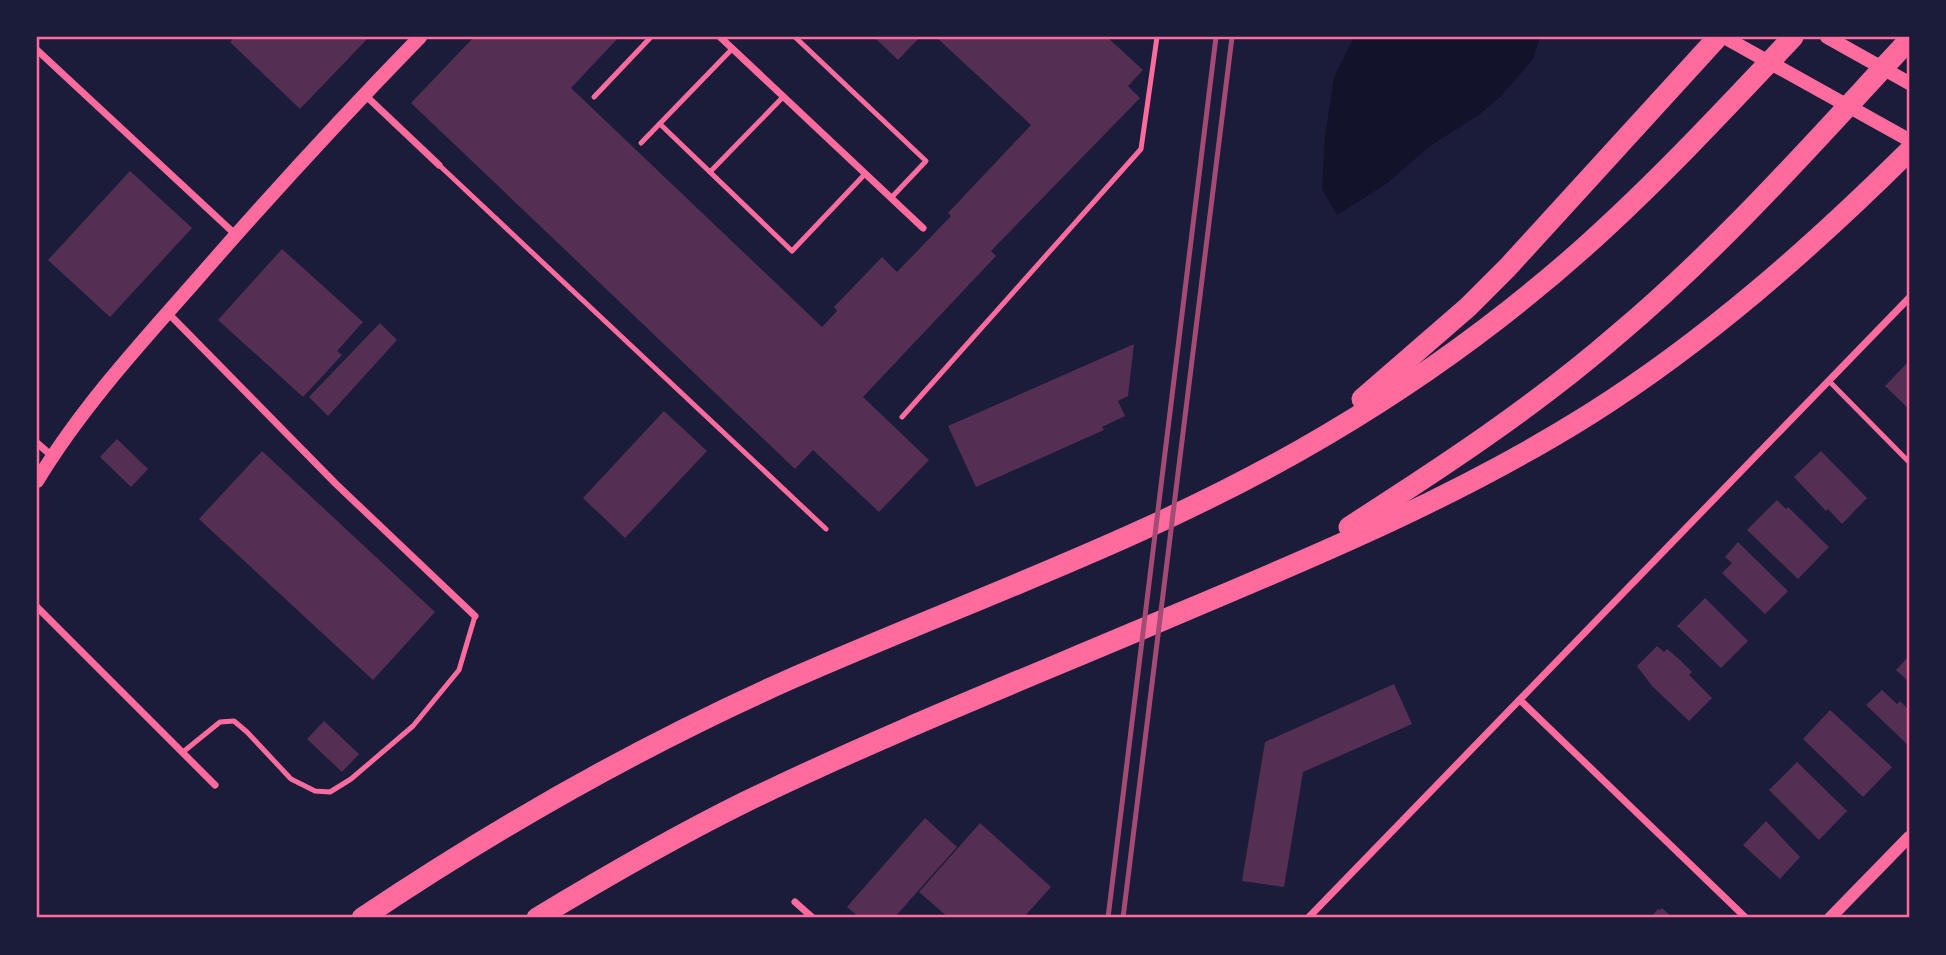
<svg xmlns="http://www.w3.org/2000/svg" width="1946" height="955" font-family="Jost,sans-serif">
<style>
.water{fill:#12122b}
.building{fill:#542f53}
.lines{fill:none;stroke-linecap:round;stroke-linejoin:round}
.service{stroke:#ff6b9d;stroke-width:5}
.minor{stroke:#ff6b9d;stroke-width:7}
.tertiary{stroke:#ff6b9d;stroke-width:12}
.secondary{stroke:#ff6b9d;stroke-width:14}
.motorway{stroke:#ff6b9d;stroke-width:21}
.rail{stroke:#a44b75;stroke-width:5}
.neatline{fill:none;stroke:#ff6b9d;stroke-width:2.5}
</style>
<rect width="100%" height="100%" fill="#1b1b3a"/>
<!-- water -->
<polygon class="water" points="1354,37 1540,37 1533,59 1501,96 1480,114 1430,146 1386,184 1337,215 1322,189 1325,136 1334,77"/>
<!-- building -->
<g class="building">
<polygon points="235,37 369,37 300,109 230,42"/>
<polygon points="474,37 619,37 571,88 822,327 837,311 834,307 882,257 897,272 951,216 948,213 1031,125 936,37 1107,37 1143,70 1128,86 1140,98 991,251 996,256 863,397 929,460 879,512 813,450 795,469 411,103"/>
<polygon points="874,37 920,37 898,60"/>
<polygon points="130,171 192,228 110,317 48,260"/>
<polygon points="282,249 363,322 337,351 342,355 303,397 218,320"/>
<polygon points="380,323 397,340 328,416 309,397"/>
<polygon points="1134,344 1128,396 1118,401 1125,416 1102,427 1104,430 976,487 948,426"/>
<polygon points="1909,361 1909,409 1885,386"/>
<polygon points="664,411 707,451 625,538 583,498"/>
<polygon points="117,439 148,469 131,487 100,457"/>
<polygon points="262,451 435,612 373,680 199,519"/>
<polygon points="1821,451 1867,498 1842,524 1828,509 1826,511 1794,477"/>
<polygon points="1777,500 1786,509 1788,507 1829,547 1798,579 1747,530"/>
<polygon points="1738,542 1788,591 1765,614 1722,573 1732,563 1725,557"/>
<polygon points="1705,598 1748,641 1721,668 1677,626"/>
<polygon points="1657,646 1664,652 1667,649 1680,660 1692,672 1689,675 1712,698 1689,721 1652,686 1637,666"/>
<polygon points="1909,656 1909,682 1896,670"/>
<polygon points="1394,684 1412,724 1303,772 1284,887 1242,881 1265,742"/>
<polygon points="1882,690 1897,704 1900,701 1909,710 1909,746 1866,705"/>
<polygon points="1830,710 1892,767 1863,797 1803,739"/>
<polygon points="324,721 359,754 342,772 307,739"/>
<polygon points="1797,762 1847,811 1819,840 1769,790"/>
<polygon points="925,818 957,847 894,918 860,918 847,907"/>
<polygon points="1766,821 1800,857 1780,879 1743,845"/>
<polygon points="980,823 1051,887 1023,918 949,918 919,892"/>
<polygon points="1662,908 1673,918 1650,918 1658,909 1660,910"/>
</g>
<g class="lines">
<!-- service -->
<g class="service">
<polyline points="795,37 926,161 891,198"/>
<polyline points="594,97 651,37"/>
<polyline points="660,124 792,251 865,174"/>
<polyline points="641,143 733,48"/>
<polyline points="439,165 826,529"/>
<polyline points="710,172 784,96"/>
<polyline points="1829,381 1909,462"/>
<polyline points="902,417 1141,149 1157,37"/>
<polyline points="183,752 220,722 234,721 247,732 291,779 315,791 330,792 351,779 413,726 459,670 475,616"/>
</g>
<!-- minor -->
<g class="minor">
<polyline points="720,37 923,228"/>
<polyline points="37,50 236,235"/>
<polyline points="365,95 439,165"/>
<polyline points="168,313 336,484 475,616"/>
<polyline points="37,443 52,456"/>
<polyline points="37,607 215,785"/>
<polyline points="1520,700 1746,918"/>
<polyline points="795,902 813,918"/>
<polyline points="1308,918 1909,298"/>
</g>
<!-- tertiary -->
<polyline class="tertiary" points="1830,918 1909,837"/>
<!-- secondary -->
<g class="secondary">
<polyline points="1724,37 1909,140"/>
<polyline points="1827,37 1909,83"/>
<path d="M37 481C80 410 137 347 192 285 266 200 342 117 420 37"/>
</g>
<!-- motorway -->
<g class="motorway">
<polyline points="1362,399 1468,307 1508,267 1718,37"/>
<path d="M1349 527C1441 468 1534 407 1617 335 1723 246 1815 141 1909 40"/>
<path d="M362 918C496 828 638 747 786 681 967 601 1157 536 1328 434 1421 379 1509 315 1589 243 1661 178 1727 107 1793 37"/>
<path d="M537 918C605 877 674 837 745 802 883 735 1027 678 1168 618 1311 558 1458 497 1590 414 1707 340 1811 248 1909 151"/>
</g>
<!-- rail -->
<g class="rail">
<polyline points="1108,918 1216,37"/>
<polyline points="1123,918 1232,37"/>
</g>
</g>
<!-- border -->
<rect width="1946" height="955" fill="none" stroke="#1b1b3a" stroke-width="77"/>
<rect x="38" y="38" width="1870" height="878" class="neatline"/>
</svg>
